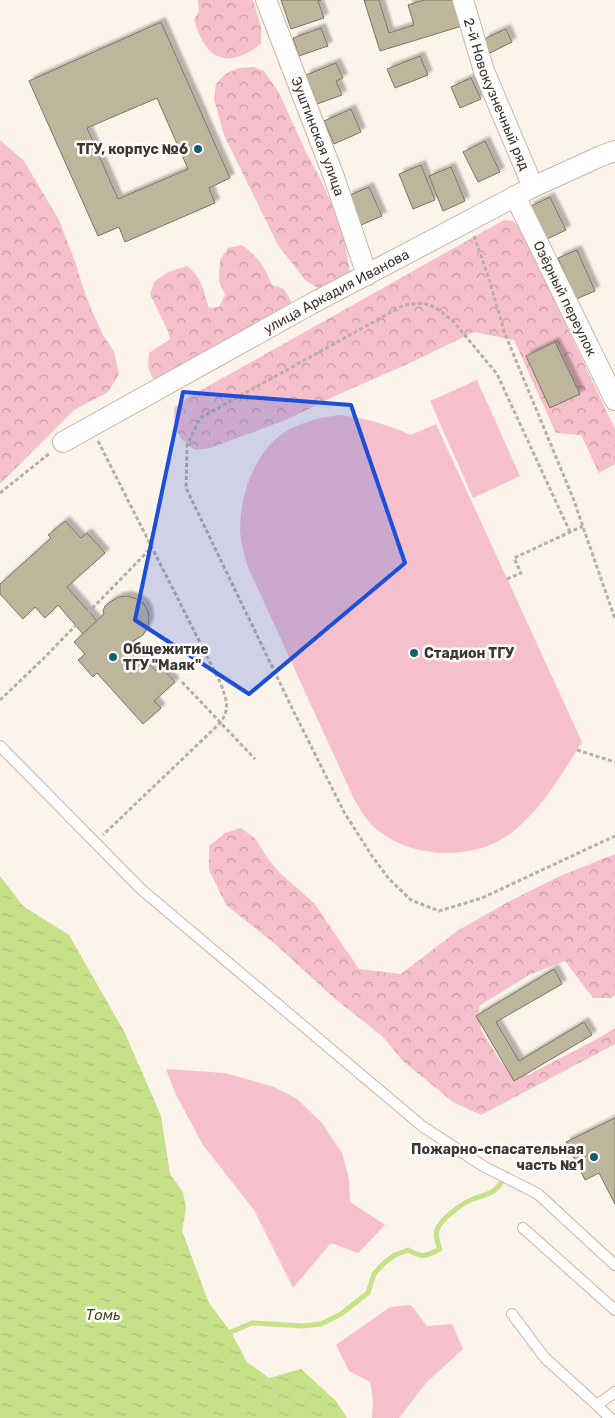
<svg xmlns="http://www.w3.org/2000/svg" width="615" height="1418" font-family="Rubik,sans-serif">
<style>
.green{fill:#f5c0cb}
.forest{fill:url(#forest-crowns)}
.water{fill:url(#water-ripples)}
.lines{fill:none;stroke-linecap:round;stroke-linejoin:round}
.stream{stroke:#c6e289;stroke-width:5}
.building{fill:#bdb69d;stroke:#7c755e;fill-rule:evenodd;filter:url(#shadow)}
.service-casing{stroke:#c9b4a2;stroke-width:12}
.minor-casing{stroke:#c9b4a2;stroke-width:22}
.path{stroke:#b8afa7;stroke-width:3;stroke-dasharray:4 2.5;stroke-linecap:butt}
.service{stroke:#fff;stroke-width:10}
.minor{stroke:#fff;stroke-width:20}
.marked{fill:#1d4ed8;fill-opacity:0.2;stroke:#1d4ed8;stroke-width:4;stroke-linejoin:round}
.poi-dot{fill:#15606d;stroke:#fff;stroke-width:2}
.labels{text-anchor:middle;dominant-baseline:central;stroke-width:5;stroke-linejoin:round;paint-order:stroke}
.street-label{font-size:14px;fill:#3f362f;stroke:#fff}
.poi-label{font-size:14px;font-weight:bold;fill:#3f362f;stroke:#fff;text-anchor:end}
.water-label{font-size:15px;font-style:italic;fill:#405010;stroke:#fff}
</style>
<defs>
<pattern id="forest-crowns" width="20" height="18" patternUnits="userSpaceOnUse" patternTransform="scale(1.25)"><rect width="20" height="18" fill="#f5c0cb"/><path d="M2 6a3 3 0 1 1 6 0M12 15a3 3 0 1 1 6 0" fill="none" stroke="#c89da5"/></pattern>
<pattern id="water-ripples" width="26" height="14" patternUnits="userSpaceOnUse" patternTransform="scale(1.25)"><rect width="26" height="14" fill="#c6e289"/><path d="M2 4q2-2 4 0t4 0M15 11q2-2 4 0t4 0" fill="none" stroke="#abc277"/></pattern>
<filter id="shadow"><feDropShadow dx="4.5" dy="-4.5" stdDeviation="1" flood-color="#0004"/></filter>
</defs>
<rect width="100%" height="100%" fill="#fcf3eb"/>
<!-- green -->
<g class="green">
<polygon points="477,380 520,476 473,498 430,401"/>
<path d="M339 415C366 418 386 424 411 435L436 424 582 742C563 773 543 806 515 830 478 862 410 860 374 827 365 819 360 809 354 799L247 565C244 554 241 543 240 531 240 497 252 459 278 437 295 423 318 418 339 415Z"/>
<polygon points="166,1069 225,1073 274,1087 297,1099 322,1123 342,1153 349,1179 350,1202 385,1225 358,1253 331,1243 293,1288 254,1210 203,1145 176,1095"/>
<polygon points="411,1305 427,1326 452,1324 463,1349 426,1383 399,1418 372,1418 373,1401 370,1382 349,1371 336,1345 390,1307"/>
</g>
<!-- forest -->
<g class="forest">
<path d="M198 0H253L261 27V44C240 59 220 68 203 42 199 36 197 27 194 20L199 11Z"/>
<polygon points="254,67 264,71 279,93 306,152 322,182 336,215 345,243 350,272 338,281 318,288 306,281 278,245 224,135 214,99 216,84 225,74 239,68"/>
<polygon points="0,140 24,161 59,220 76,264 82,285 91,309 103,335 114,352 119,374 108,392 74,410 0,484"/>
<path d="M504 220 513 221 520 228 615 429V464L599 473 581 435 556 433 514 340 474 332 412 362 337 395 288 419 210 448 195 450C177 438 174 430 174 408L187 398Z"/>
<path d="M242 245C258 257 264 266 272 285L284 289 291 301 288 311 164 380 153 379 148 367 149 353 170 339 168 331 150 294 154 282 168 272 187 266C203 279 203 290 209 308L219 307 225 295 219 281 220 260 228 248Z"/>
<polygon points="241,828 256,839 268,859 280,873 315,904 359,969 401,974 457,931 508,902 560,876 615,854 615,995 611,998 593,998 565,961 529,975 479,1006 481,1030 503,1065 528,1075 597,1039 615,1028 615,1044 481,1115 453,1102 403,1061 382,1036 334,998 274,943 226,905 209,870 209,846 225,833"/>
</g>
<!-- water -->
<polygon class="water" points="0,876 23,906 69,935 125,1033 161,1116 170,1174 183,1192 186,1208 182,1231 209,1303 231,1332 247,1362 269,1378 301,1369 336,1401 347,1418 0,1418"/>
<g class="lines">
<!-- stream -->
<path class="stream" d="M231 1332 252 1323 303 1326 321 1324 341 1314 368 1293 374 1274 384 1263 395 1255 408 1250C423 1258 425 1257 440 1249 437 1241 434 1233 439 1226 444 1217 464 1202 473 1199 486 1194 495 1194 502 1181"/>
</g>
<!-- building -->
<g class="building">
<polygon points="281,0 321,0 318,1 324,18 291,29"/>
<polygon points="364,0 379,0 389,33 414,25 408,5 424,0 454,0 462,26 380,51"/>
<path d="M161 22 230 178 209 188 215 203 125 242 119 227 98 236 29 81ZM157 98 188 169 118 199 87 128Z"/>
<polygon points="321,28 328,46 299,56 293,38"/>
<polygon points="506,29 512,42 490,53 484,39"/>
<polygon points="420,56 428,75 395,88 387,69"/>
<polygon points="336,63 343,78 336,81 342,95 317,104 306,75"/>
<polygon points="471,78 481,99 460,108 451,87"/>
<polygon points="351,109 361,132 334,144 324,121"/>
<polygon points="485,141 500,172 478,182 463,152"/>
<polygon points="421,165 435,200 413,209 399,174"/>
<polygon points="451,167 465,201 443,211 429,176"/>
<polygon points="369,187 382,216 361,225 348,196"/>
<polygon points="550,197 566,230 545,240 529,207"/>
<polygon points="577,250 595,291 576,299 558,258"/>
<polygon points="555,342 580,394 550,408 526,356"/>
<polygon points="65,521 81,538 87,533 105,553 67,587 97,621 83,634 58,605 45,618 35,607 23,619 0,594 0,584 51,538 48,535"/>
<polygon points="128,596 137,599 144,604 148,611 149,619 148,626 143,635 133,641 129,642 156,671 160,666 175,682 154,701 161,708 143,724 97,673 93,677 78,660 85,654 74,642 104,614 103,611 105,606 110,602 119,597"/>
<polygon points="554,969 562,984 496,1022 519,1061 584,1022 592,1035 514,1081 476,1016"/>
<polygon points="615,1118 615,1204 599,1173 585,1180 566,1142"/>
</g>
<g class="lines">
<defs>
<g id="service">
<polyline points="0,746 142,890 422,1126 483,1166 538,1194 615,1265"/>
<polyline points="523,1228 615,1310"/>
<polyline points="512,1314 545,1358 597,1405 610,1418"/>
<polyline points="597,1405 615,1392"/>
</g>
<g id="minor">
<path id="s1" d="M266 0 334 177 367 275"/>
<path id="s2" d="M463 0 484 71 533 187"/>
<path id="s3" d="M515 196 615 400"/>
<path id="s4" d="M63 442 311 304 533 187 601 156 615 151"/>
</g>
</defs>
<!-- service casing -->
<use href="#service" class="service-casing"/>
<!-- minor casing -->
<use href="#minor" class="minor-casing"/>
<!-- path -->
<g class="path">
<polyline points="474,236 488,276 505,334 573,498 615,619"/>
<path d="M98 441 221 684C226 700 231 708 220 723L103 835"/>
<polyline points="0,493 50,453"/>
<polyline points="570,532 497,374 453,321 435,307 423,303 404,305 200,418 187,446 186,488 293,710 344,812 372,856 389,879 411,900 439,911 482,898 615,836"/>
<polyline points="507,579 521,573 514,558 583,526"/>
<polyline points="182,682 255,759"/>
<polyline points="0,700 42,660 152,547"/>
<polyline points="577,750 615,762"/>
</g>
<!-- service -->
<use href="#service" class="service"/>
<!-- minor -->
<use href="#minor" class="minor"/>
</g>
<!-- marked area -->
<path class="marked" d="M183 392 351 405 405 563 249 694 135 620Z"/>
<!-- markers -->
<g class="poi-dot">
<circle cx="198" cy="149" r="5"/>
<circle cx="414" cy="653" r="5"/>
<circle cx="113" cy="657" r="5"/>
<circle cx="594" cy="1157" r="5"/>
</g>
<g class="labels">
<!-- street labels -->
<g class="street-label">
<text stroke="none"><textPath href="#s2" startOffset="100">2-й Новокузнечный ряд</textPath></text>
<text stroke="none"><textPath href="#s1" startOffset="146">Эуштинская улица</textPath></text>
<text stroke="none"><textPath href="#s4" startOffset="312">улица Аркадия Иванова</textPath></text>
<text stroke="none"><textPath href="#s3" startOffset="114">Озёрный переулок</textPath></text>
</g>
<!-- poi labels -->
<g class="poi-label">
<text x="188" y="149">ТГУ, корпус №6</text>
<text x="123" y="649" text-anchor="start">Общежитие<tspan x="123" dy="16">ТГУ "Маяк"</tspan></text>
<text x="424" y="653" text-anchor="start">Стадион ТГУ</text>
<text x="584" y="1149">Пожарно-спасательная<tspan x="584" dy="16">часть №1</tspan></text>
</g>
<!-- water labels -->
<g class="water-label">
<text x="103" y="1315">Томь</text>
</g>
</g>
</svg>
